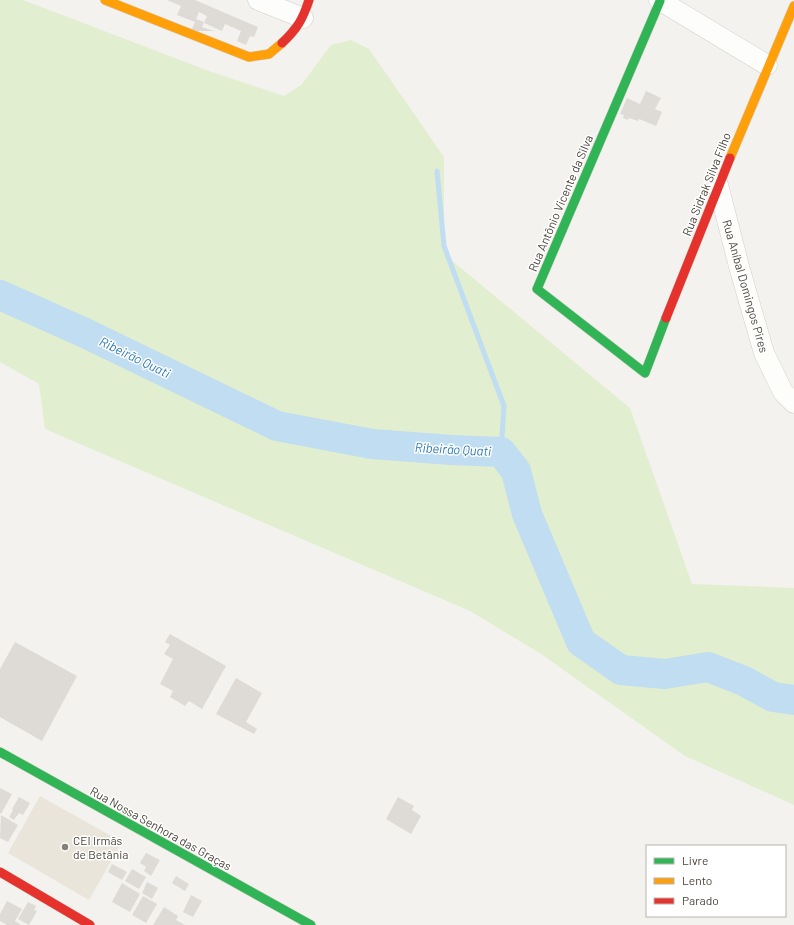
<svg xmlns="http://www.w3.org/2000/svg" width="794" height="925" font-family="Barlow,sans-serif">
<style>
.education{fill:#eae5da}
.green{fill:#e1eecf}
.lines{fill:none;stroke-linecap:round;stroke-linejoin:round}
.stream{stroke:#c0ddf1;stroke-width:5}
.river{stroke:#c0ddf1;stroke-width:30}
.building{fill:#dedbd6}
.street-casing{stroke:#d2d0cb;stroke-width:21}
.fast-casing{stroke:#d3cfc5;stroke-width:10}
.slow-casing{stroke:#d3cfc5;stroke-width:10}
.jam-casing{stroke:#d3cfc5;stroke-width:10}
.street{stroke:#fdfdfc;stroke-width:20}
.fast{stroke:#30b455;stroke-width:9}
.slow{stroke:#ff9f0a;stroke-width:9}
.jam{stroke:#e5322d;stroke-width:9}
.poi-dot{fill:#868178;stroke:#fff;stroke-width:1.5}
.labels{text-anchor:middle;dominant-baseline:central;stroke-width:3;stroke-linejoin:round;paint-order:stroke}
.street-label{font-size:12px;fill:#4b4439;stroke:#fff}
.poi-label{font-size:12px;fill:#4b4439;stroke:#fff;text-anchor:start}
.water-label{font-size:13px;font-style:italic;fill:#2e7ab2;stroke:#fff}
</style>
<rect width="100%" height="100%" fill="#f4f2ee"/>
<!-- education -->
<polygon class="education" points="40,796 122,842 89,900 8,853"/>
<!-- green -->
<polygon class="green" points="0,0 23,0 209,71 284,96 301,85 331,45 351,40 369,49 444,157 444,254 630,408 692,584 794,588 794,805 685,756 541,654 470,611 45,429 39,384 0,362"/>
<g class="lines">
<!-- stream -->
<polyline class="stream" points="437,171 444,246 504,406 501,452"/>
<!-- river -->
<polyline class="river" points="0,295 85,333 277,426 372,444 452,450 501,452 516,471 527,514 581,642 621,670 665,674 708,667 744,681 773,697 794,700"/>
</g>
<!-- building -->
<g class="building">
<polygon points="167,0 195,0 258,27 254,37 250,36 246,45 237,41 241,31 225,24 222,31 204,23 207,16 199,12 196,19 204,22 202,27 214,31 191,31 195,22 177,15 181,6"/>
<polygon points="646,91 661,98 655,109 662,112 656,126 639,119 638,121 629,118 628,120 623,118 624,115 620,114 627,98 640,104"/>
<polygon points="170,634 226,666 202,709 189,701 185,706 170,697 173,691 160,684 173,659 164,654 170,645 165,642"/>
<polygon points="15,642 77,676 42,741 0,717 0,669"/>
<polygon points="236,678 262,693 246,722 257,729 254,734 216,714"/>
<polygon points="0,788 12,794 1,814 0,813"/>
<polygon points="19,797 30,803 23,815 19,813 14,820 9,817 13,810 12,809"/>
<polygon points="398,797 414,806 412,810 421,816 411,834 386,819"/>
<polygon points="1,815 18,825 8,842 0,838"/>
<polygon points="146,853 160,860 151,876 144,871 146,867 140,863"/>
<polygon points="112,864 127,872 122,880 108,872"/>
<polygon points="132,869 146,877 139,889 125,881"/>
<polygon points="176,876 189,884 185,891 172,883"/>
<polygon points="147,882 158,888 152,899 142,893"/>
<polygon points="122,883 140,894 130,912 112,902"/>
<polygon points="191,895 202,901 193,917 183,912"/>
<polygon points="143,896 157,904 146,923 132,915"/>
<polygon points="7,901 22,909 15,921 21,925 7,925 0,921 0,914"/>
<polygon points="28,902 36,906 34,910 37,911 29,925 18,919"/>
<polygon points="164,907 178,916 176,920 185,925 153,925"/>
</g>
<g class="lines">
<defs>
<g id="street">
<polyline points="258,0 303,18"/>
<polyline points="659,0 767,65"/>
<polyline points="718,185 740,270 764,353 783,392 794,403"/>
</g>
<g id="fast">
<polyline points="660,1 537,289 645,373 666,318"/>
<polyline points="0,752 311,925"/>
</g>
<g id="slow">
<polyline points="105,0 249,57 269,54 282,43"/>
<polyline points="730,158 794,6"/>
</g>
<g id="jam">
<path d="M282 43C297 29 303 19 309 0"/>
<polyline points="666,318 730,158"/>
<polyline points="0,872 90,925"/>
</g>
</defs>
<!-- street casing -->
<use href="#street" class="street-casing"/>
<!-- fast casing -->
<use href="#fast" class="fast-casing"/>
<!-- slow casing -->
<use href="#slow" class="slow-casing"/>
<!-- jam casing -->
<use href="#jam" class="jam-casing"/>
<!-- street -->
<use href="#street" class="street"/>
<!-- fast -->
<use href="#fast" class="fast"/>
<!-- slow -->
<use href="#slow" class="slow"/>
<!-- jam -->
<use href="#jam" class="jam"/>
</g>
<!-- markers -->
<circle class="poi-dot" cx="65" cy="847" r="4"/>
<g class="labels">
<!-- street labels -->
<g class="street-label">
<text transform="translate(706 184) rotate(-68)">Rua Sidrak Silva Filho</text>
<text transform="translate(560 203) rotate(-67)">Rua Antônio Vicente da Silva</text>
<text transform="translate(746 286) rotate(74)">Rua Aníbal Domingos Pires</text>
<text transform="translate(161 828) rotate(29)">Rua Nossa Senhora das Graças</text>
</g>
<!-- poi labels -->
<g class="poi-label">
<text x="73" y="840">CEI Irmãs<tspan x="73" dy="14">de Betânia</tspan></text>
</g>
<!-- water labels -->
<g class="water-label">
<text transform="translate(135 357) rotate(26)">Ribeirão Quati</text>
<text transform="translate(453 449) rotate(3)">Ribeirão Quati</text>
</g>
</g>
<!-- legend -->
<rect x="646" y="845" width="140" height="72" fill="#ffffff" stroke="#b7b4b0"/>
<rect x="654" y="858" width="20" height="6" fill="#30b455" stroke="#b7b4b0"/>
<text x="682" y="865" font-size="12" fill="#4b4439">Livre</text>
<rect x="654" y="878" width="20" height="6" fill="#ff9f0a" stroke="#b7b4b0"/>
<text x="682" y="885" font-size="12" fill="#4b4439">Lento</text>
<rect x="654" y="898" width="20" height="6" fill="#e5322d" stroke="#b7b4b0"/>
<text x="682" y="905" font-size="12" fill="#4b4439">Parado</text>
</svg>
